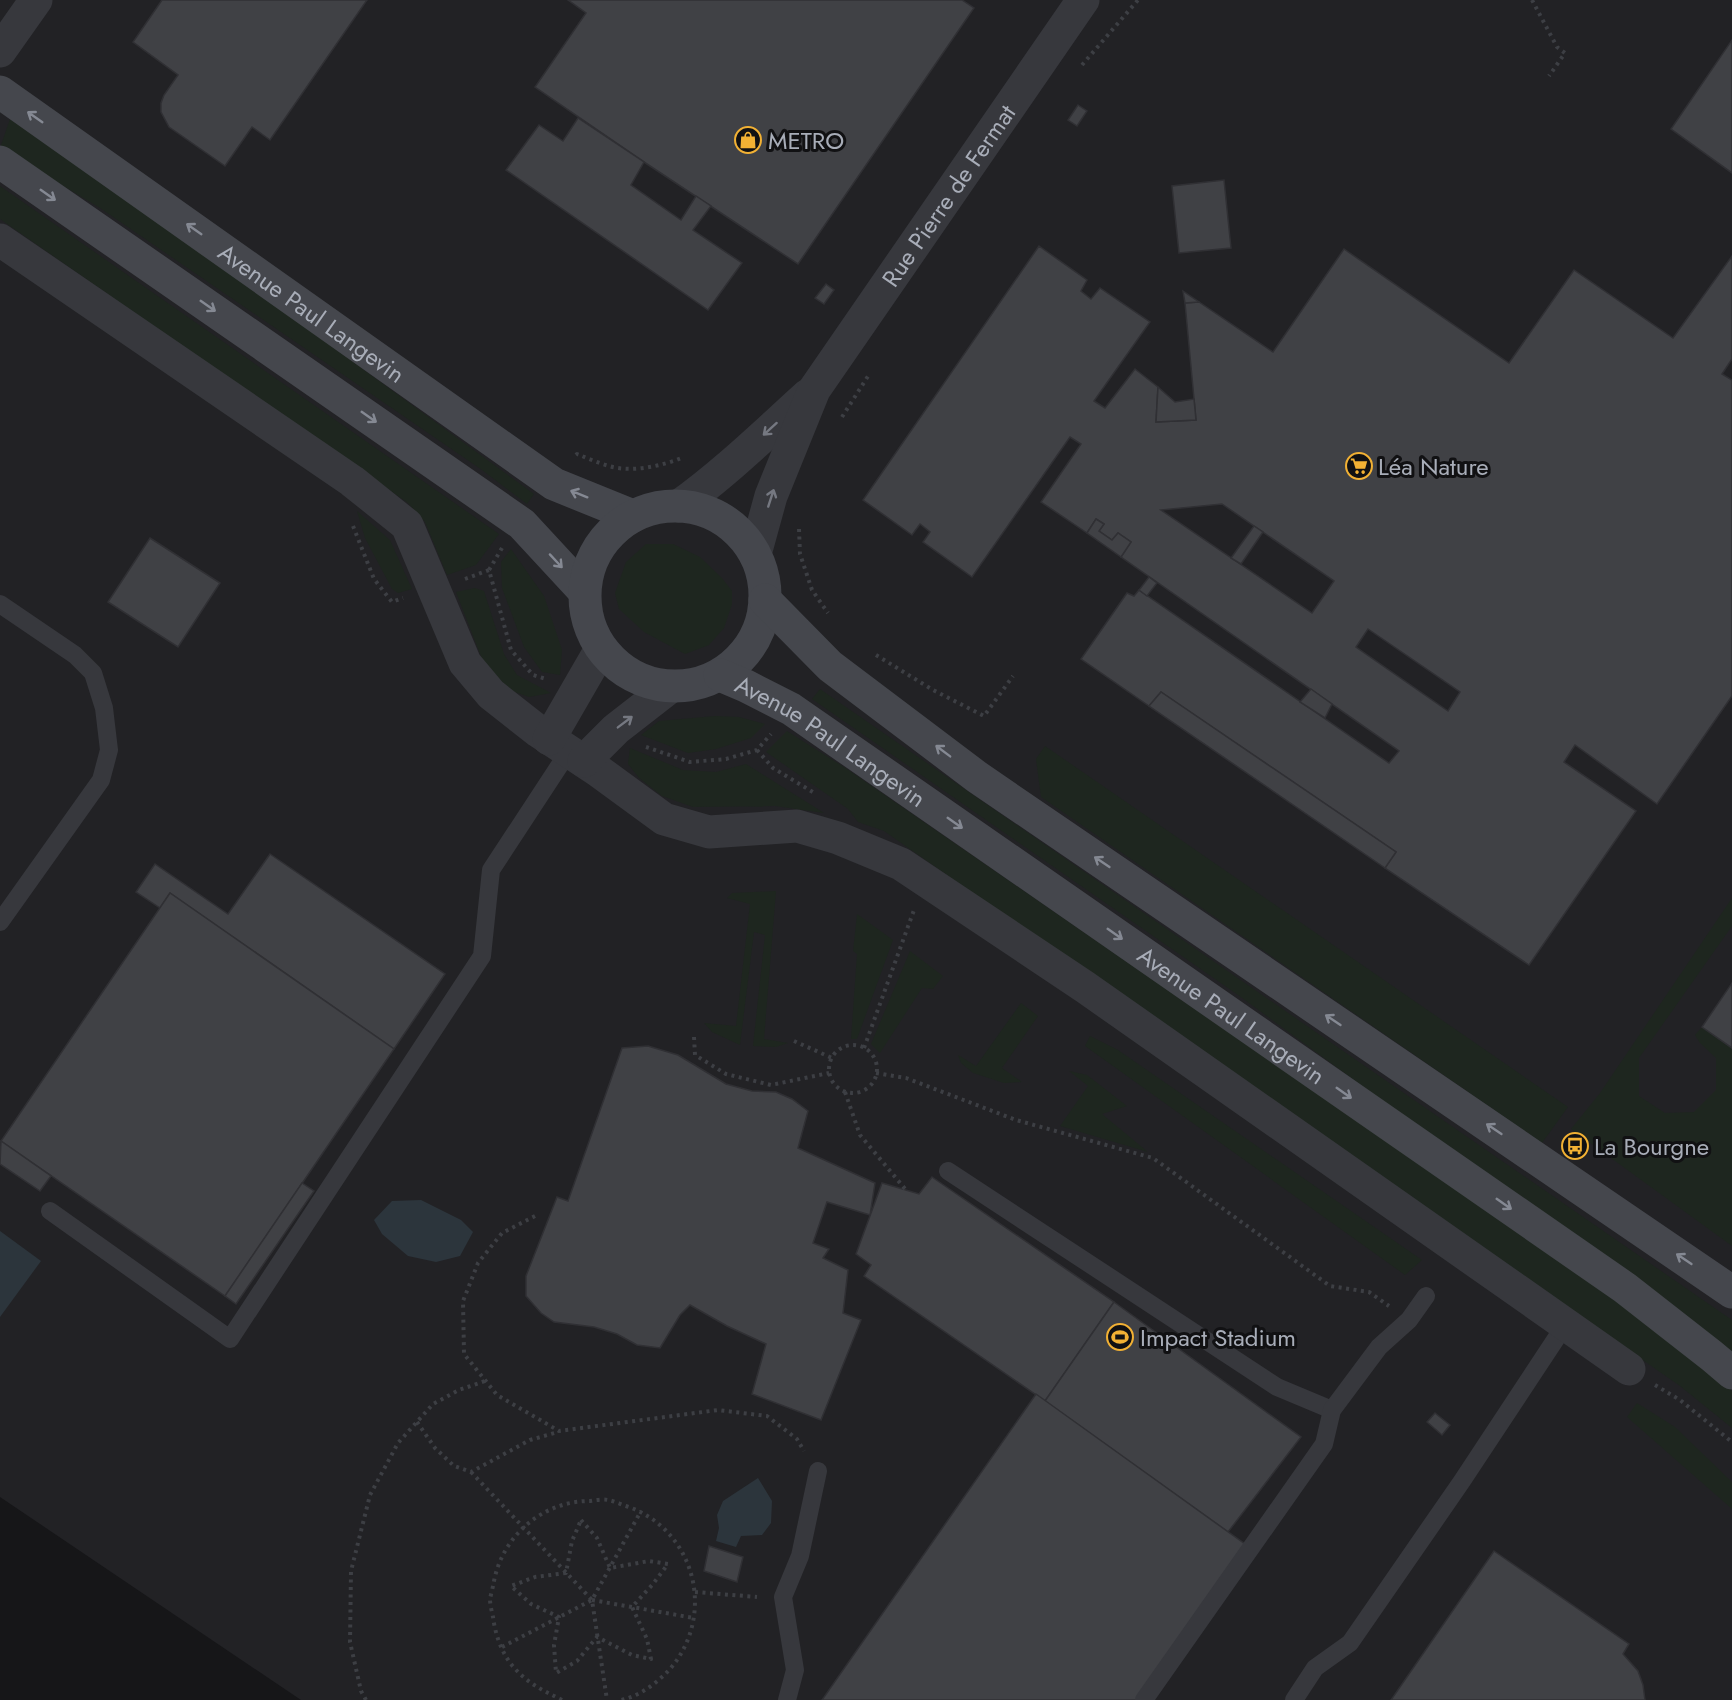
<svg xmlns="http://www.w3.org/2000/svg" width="1732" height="1700" font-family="Jost,sans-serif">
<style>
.built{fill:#222225}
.green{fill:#1e261f}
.water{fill:#2c353c}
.building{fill:#404145;stroke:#303034;stroke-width:1.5;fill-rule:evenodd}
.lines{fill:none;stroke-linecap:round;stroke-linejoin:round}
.path{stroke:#3d3f44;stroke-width:4;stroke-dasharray:3 4.5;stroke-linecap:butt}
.lane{stroke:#37383d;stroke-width:18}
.street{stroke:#37383d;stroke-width:33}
.secondary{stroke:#45474d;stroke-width:33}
.oneway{stroke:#858993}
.oneway2{stroke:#757881}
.labels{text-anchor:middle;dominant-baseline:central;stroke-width:6;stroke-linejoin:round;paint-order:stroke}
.poi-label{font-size:24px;fill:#a8adb8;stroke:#111113;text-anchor:start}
.street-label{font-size:24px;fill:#a8adb8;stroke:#111113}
</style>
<rect width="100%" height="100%" fill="#161618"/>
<!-- built -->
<polygon class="built" points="0,0 1732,0 1732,1700 301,1700 0,1497"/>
<!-- green -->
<g class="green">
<polygon points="10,119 235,276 534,494 527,504 482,470 100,208 0,148"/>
<polygon points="0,186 499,534 476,565 447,575 425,522 408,503 0,219"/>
<polygon points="357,511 390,540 412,589 398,593 392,589 365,538"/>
<polygon points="646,544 673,544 700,557 722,578 732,591 732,604 724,628 709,645 685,654 644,632 619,609 615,593 626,562"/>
<polygon points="511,549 544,596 562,650 560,675 542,672 524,647 502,588 501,562"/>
<polygon points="475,588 484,591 504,654 517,675 551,693 529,697 512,691 493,673 482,659 456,592"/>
<polygon points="820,689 1732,1320 1732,1359 1443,1145 1238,995 812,699"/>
<polygon points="715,716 739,717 765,724 751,738 716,749 688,753 641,735 659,721"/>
<polygon points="787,731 847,769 1576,1272 1720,1378 1732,1391 1732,1428 1680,1386 884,831 858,822 848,809 766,752"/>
<polygon points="1045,746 1568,1107 1542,1143 1041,797 1036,759"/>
<polygon points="630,748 683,770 716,772 746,764 824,813 775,806 693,807 662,796 639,778 628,764"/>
<polygon points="776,891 764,1039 788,1043 776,1047 753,1046 765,935 754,932 740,1045 712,1032 704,1023 736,1026 750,904 727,898 732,893"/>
<polygon points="1732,898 1732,926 1639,1058 1639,1096 1665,1113 1694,1112 1716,1090 1716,1058 1700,1043 1695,1035 1702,1027 1732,1048 1732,1246 1571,1129 1600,1093"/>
<polygon points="857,914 893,940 857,1039 851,1039 857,954 853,951"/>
<polygon points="910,951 943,976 933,989 922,988 880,1053 871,1044"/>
<polygon points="1021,1003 1038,1016 1002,1068 1022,1082 1004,1083 973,1073 961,1063 958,1055 976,1066"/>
<polygon points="1090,1036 1118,1050 1422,1260 1405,1275 1085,1046"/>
<polygon points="1069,1071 1087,1075 1127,1106 1102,1114 1148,1152 1060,1126 1088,1086"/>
<polygon points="1637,1403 1675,1427 1732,1482 1732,1509 1627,1417"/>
</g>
<!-- water -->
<g class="water">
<polygon points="421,1200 461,1220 473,1232 460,1256 436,1262 408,1256 382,1234 374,1220 392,1201"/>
<polygon points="0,1231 41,1261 0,1317"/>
<polygon points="758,1478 772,1501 771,1523 762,1535 741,1536 736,1547 716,1541 719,1528 717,1515 723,1501"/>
</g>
<!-- building -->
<g class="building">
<polygon points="162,0 367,0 270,140 252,127 225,166 169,127 161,112 161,103 164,95 178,75 133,42"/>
<polygon points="568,0 962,0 974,8 798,264 644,162 535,87 586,13"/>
<polygon points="1732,40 1732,173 1671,129"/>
<polygon points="1078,105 1087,111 1077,126 1068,120"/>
<polygon points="578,118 644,162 631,185 681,220 696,196 711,206 693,230 742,263 708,310 506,170 539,125 563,141"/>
<polygon points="1224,180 1231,248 1179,253 1172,186"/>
<path d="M1039 246 1087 280 1081 291 1091 299 1100 288 1150 322 1094 401 1105 408 1135 369 1158 387 1156 422 1196 420 1185 303 1199 302 1273 352 1344 249 1509 363 1574 270 1673 338 1732 256V359L1722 374 1732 380V696L1657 804 1575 745 1564 762 1636 811 1529 965 1385 868 1396 852 1161 692 1149 706 1081 659 1127 593 1134 596 1139 590 1389 763 1399 751 1121 557 1131 542 1118 533 1112 540 1099 531 1104 524 1096 519 1087 533 1041 502 1081 444 1070 437 972 577 923 542 930 532 920 524 912 535 863 500ZM1222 504 1334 581 1312 613 1161 510ZM1368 629 1460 692 1448 711 1356 647Z"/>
<polygon points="826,284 834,290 824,304 815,298"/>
<polygon points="1183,291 1199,302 1185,303"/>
<polygon points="1158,387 1175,402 1194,399 1196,420 1156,422"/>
<polygon points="1096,519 1104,524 1099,531 1112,540 1118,533 1131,542 1121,557 1087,533"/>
<polygon points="1254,526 1263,532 1241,564 1231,558"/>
<polygon points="150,538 220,583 178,647 108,602"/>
<polygon points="1149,577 1157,583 1147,596 1139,590"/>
<polygon points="1311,689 1332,704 1325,718 1300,702"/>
<polygon points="1161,692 1396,852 1385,868 1149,706"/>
<polygon points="270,854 445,974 394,1049 170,893 160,908 136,892 155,864 228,914"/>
<polygon points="170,893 394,1049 225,1296 1,1141"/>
<polygon points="1732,983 1732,1048 1702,1027"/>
<polygon points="648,1046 678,1055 726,1084 752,1091 776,1092 792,1099 808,1111 798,1148 875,1183 870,1215 827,1202 813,1243 829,1249 823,1258 848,1270 843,1313 861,1320 821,1420 752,1394 766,1344 727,1326 690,1305 680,1315 660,1348 637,1345 617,1334 594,1327 554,1322 541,1313 526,1296 526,1276 557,1197 568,1201 622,1048"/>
<polygon points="1,1141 51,1176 40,1191 0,1164"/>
<polygon points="932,1177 1114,1302 1045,1401 864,1276 871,1265 856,1254 882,1183 919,1194"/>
<polygon points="302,1183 314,1191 236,1304 225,1296"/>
<polygon points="1114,1302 1301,1437 1228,1532 1045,1401"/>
<polygon points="1036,1394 1245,1544 1137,1700 822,1700"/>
<polygon points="1435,1413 1450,1425 1442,1435 1427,1422"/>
<polygon points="709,1546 743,1557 737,1582 704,1571"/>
<polygon points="1494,1551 1629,1644 1623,1654 1638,1671 1643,1685 1645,1700 1391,1700"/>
</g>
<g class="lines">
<!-- path -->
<g class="path">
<polyline points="1532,0 1557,47 1565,53 1549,76"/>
<polyline points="1082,65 1138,0"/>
<polyline points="842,417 870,373"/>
<path d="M576 455 577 454C587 458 598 463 609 466 632 473 662 466 684 457"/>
<polyline points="353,526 374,579 392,602 403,598"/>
<polyline points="799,529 800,554 812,590 828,613"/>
<polyline points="502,548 489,570 511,650 533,675 546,679"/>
<polyline points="465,579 489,570"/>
<polyline points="876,655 933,690 984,716 1013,676"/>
<polyline points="646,747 690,762 726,759 757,750 771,734"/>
<polyline points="757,750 773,768 816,794"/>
<polyline points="694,1037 695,1055 726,1074 771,1085 829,1073"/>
<polyline points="794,1041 832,1058"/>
<circle cx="853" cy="1069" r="24"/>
<polyline points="864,1048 914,910"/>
<polyline points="876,1073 906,1078 1016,1120 1153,1158 1330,1286 1369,1292 1389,1306"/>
<polyline points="845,1092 860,1135 906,1190"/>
<polyline points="535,1216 502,1233 478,1263 463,1301 464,1354 497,1395 559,1431 718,1410 767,1416 797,1439 804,1451"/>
<polyline points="1655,1385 1680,1400 1732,1442"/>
<polyline points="417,1422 435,1448 454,1466 471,1472 530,1440 558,1432"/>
<polyline points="471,1472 592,1600 607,1700"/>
<polygon points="581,1520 597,1538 610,1568 649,1561 668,1564 653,1584 632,1607 647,1639 651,1659 632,1655 597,1637 577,1661 556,1673 554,1645 559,1617 531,1604 511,1586 535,1577 566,1573 572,1541"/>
<polyline points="695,1592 757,1597"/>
<polyline points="592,1600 694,1618"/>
<polyline points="502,1647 592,1600 641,1511"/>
<polyline points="366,1700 361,1691 350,1642 351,1571 370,1495 398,1443 433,1404 459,1390 485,1381"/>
<path d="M562 1700C542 1690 525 1682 511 1664 501 1651 495 1633 493 1617 492 1612 490 1605 490 1599 491 1594 493 1587 494 1581 503 1535 543 1501 590 1501 596 1500 603 1499 608 1500 614 1501 620 1504 626 1506 695 1529 717 1614 670 1669 657 1683 640 1696 621 1700"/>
</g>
<!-- lane -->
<g class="lane">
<polyline points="0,604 75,655 93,673 104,708 109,750 101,780 0,922"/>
<polyline points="948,1171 1277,1387 1332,1410"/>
<polyline points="50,1211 230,1339 482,956 491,870 569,751"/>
<polyline points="787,1700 795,1670 783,1597 800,1556 818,1471"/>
<polyline points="1144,1700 1324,1444 1332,1410 1379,1347 1409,1320 1426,1296"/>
<polyline points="1294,1700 1315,1668 1350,1643 1462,1481 1565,1325"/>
</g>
<!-- street -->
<g class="street">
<polyline points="0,51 36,0"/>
<polyline points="0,240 352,481 407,525 465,663 491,694 538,731 597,770 664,819 709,832 797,826 838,838 901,864 1085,987 1629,1369"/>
<path d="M679 506C725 473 766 433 808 395"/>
<path id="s1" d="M755 554 771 496 814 390 1083 0"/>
<polyline points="549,739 601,649"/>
<polyline points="584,761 616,729 670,687"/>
</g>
<!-- secondary -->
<g class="secondary">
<path id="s2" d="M0 92 554 484 633 516"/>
<polyline points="0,162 522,524 584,591"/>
<circle cx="675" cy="596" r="90"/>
<polyline points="765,600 830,666 977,777 1732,1292"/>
<path id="s3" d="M720 675 746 686 791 709 1625 1288 1712 1356 1732 1373"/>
</g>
</g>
<!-- one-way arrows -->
<defs><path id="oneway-shaft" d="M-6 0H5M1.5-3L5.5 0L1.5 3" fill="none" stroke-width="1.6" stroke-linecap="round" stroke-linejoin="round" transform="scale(1.5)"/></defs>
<g class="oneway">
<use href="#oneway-shaft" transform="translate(35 117) rotate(-145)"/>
<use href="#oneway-shaft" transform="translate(48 195) rotate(35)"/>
<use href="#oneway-shaft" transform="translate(194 229) rotate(-145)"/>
<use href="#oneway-shaft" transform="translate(208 306) rotate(35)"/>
<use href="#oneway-shaft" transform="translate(369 417) rotate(35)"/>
<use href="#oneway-shaft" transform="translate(579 494) rotate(-158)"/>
<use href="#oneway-shaft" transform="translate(556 561) rotate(47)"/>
<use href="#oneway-shaft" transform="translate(943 751) rotate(-143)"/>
<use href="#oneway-shaft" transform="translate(955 823) rotate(35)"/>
<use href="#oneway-shaft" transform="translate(1102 862) rotate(-146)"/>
<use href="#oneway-shaft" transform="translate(1115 934) rotate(35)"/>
<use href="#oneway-shaft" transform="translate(1333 1020) rotate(-146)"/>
<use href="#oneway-shaft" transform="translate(1344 1093) rotate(35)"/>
<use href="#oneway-shaft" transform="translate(1494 1129) rotate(-146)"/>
<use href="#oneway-shaft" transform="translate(1504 1204) rotate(35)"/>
<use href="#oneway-shaft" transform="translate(1684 1259) rotate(-146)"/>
</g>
<g class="oneway2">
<use href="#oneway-shaft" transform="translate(770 429) rotate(138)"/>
<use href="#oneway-shaft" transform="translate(771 498) rotate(-72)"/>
<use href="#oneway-shaft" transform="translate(625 722) rotate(-37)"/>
</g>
<!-- icons -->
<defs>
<symbol id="shop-ring" viewBox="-11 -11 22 22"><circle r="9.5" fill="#111113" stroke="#f2b134" stroke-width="1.5"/><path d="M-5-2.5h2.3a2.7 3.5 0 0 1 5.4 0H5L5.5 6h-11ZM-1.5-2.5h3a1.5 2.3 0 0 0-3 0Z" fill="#f2b134"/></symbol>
<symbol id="supermarket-ring" viewBox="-11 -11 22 22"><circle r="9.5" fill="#111113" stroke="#f2b134" stroke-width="1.5"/><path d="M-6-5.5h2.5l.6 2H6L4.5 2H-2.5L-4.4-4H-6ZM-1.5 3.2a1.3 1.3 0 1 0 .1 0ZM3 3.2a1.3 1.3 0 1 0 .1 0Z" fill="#f2b134"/></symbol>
<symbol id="bus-ring" viewBox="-11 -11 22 22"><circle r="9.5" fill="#111113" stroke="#f2b134" stroke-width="1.5"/><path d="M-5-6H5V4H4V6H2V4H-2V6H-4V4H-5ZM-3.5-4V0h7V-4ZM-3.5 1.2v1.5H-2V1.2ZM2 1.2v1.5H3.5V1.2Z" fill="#f2b134"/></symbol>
<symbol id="stadium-ring" viewBox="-11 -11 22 22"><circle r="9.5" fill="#111113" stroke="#f2b134" stroke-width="1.5"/><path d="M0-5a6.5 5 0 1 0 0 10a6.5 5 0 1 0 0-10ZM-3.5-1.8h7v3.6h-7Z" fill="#f2b134"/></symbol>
</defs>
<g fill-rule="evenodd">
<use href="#shop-ring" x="733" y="125" width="30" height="30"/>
<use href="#supermarket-ring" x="1344" y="451" width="30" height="30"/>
<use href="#bus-ring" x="1560" y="1131" width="30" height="30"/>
<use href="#stadium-ring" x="1105" y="1322" width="30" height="30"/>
</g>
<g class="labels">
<!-- poi labels -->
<g class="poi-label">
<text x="768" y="140">METRO</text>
<text x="1378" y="466">Léa Nature</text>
<text x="1594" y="1146">La Bourgne</text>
<text x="1140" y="1337">Impact Stadium</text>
</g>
<!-- street labels -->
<g class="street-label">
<text stroke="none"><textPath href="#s1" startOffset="411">Rue Pierre de Fermat</textPath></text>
<text stroke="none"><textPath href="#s2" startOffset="382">Avenue Paul Langevin</textPath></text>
<text stroke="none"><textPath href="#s3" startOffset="129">Avenue Paul Langevin</textPath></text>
<text stroke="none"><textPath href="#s3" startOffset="615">Avenue Paul Langevin</textPath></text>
</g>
</g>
</svg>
